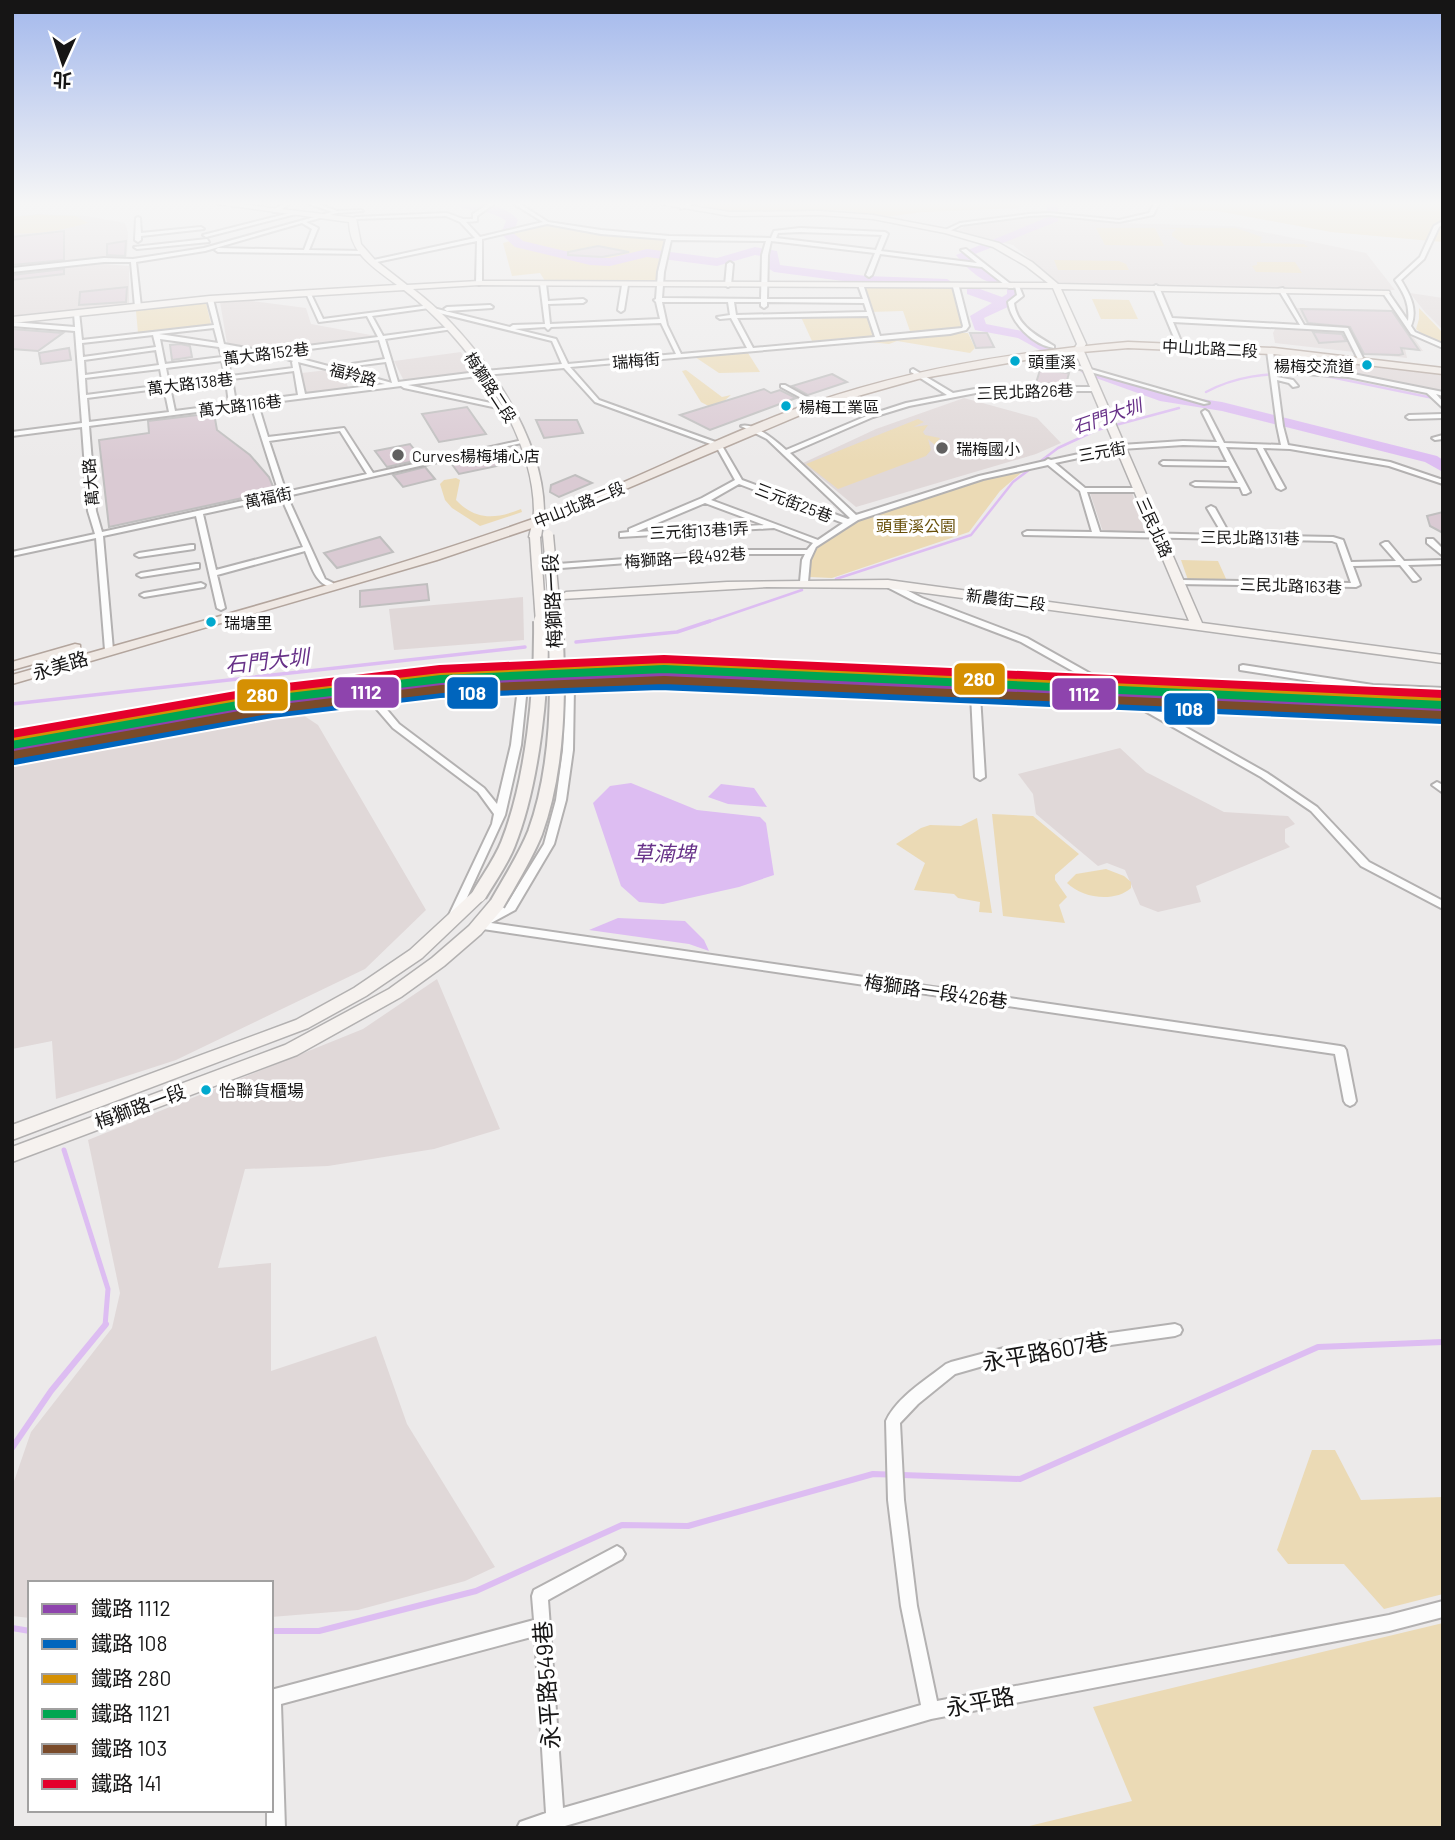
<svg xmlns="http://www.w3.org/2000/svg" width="1455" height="1840" font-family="Barlow,'Noto Sans TC',sans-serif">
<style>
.built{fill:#e0d8d8}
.green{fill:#ebdab5}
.water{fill:#ddbdf2}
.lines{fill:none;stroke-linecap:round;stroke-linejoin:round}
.stream-far3{stroke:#ddbdf2;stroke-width:2.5}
.stream-far2{stroke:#ddbdf2;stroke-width:3.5}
.stream-far1{stroke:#ddbdf2;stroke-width:5}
.stream{stroke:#ddbdf2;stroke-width:6}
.river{fill:#ddbdf2;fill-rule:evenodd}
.building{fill:#dacad3;stroke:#c0bfbf;stroke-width:2}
.street-casing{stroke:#b3b1b1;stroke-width:4}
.secondary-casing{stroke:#b3b1b1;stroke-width:3}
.primary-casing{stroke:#b3a59d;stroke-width:3}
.street{fill:#fcfcfc;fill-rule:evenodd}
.secondary{fill:#f6f2ef;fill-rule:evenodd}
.primary{fill:#efe8e3;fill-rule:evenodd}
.secondary-bridge-far1-casing{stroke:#b3b1b1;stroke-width:13;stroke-linecap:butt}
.secondary-bridge-casing{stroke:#b3b1b1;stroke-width:18;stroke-linecap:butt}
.secondary-bridge-far1{stroke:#f6f2ef;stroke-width:10}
.secondary-bridge{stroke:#f6f2ef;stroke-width:14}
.rail-1-casing{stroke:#fff;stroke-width:12}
.rail-2-casing{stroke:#fff;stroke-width:12}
.rail-3-casing{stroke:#fff;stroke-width:12}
.rail-4-casing{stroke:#fff;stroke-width:12}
.rail-5-casing{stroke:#fff;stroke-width:12}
.rail-6-casing{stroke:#fff;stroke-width:12}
.rail-1{stroke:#8e44ad;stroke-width:8}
.rail-2{stroke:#0065bd;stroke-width:8}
.rail-3{stroke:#d59003;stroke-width:8}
.rail-4{stroke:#00a651;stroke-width:8}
.rail-5{stroke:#7a4b2a;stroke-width:8}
.rail-6{stroke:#e4002b;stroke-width:8}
.bus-dot{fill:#00a9ce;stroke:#fff;stroke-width:2.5}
.poi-dot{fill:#616060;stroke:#fff;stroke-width:2.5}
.labels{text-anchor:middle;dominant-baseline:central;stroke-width:7;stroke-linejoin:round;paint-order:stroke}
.far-street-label{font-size:16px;fill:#161515;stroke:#fff}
.far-bus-label{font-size:16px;fill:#161515;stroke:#fff;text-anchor:start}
.far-poi-label{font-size:16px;fill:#161515;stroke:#fff;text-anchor:start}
.far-park-label{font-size:16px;fill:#69500b;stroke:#fff}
.bus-label{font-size:17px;fill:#161515;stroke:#fff;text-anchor:start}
.far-water-label{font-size:18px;font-style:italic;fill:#673188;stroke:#fff}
.street-label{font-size:19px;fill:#161515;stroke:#fff}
.water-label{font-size:21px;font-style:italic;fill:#673188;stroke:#fff}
.near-street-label{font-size:23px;fill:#161515;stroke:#fff}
.line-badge{stroke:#fff;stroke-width:2.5}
.badge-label{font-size:19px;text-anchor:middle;font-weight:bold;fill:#fff}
</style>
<rect width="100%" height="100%" fill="#eceaea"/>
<!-- built -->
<g class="built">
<polygon points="37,214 86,216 125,223 128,233 127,256 12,265 12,217"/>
<polygon points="1046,216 1117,223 1234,226 1366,253 1395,290 1060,284 1013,245 957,231 967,225"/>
<polygon points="104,264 129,266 129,304 12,316 12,272"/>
<polygon points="1410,293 1443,298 1443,330 1425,312"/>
<polygon points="245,300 306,308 311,324 376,336 271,350 227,343 220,302"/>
<polygon points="1297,308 1394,310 1423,351 1405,349 1407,358 1275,343 1273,333 1277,325 1307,325"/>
<polygon points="461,352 472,371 404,381 394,361"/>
<polygon points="1275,355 1443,375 1443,392 1341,372 1280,367 1275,364"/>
<polygon points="327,370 342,373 349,389 306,394 302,373"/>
<polygon points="964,398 1037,418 1061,443 1036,454 856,507 803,463 876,429"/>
<polygon points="1132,492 1145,533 1103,532 1090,493"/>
<polygon points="523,597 524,640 394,650 389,609"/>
<polygon points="285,703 318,725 426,910 365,969 176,1060 56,1099 52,1041 12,1049 12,759 244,707"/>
<polygon points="1120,748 1146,772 1224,812 1288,816 1295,824 1285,829 1285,842 1290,847 1196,886 1201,902 1158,912 1140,905 1125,870 1107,863 1098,866 1036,814 1033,794 1018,774"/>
<polygon points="437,979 500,1129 434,1149 328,1166 245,1169 218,1268 271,1263 271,1371 376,1336 407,1424 495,1567 465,1581 358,1610 271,1617 271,1583 30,1583 30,1618 12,1616 12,1487 31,1432 112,1328 120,1293 88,1140 363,1029"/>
</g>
<!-- green -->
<g class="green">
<polygon points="707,204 1020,204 1018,208 923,212 885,217 843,210 728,212 702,206"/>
<polygon points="1173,204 1443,204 1443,242 1331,232 1217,211 1174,210"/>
<path d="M38 215 76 216 88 223C62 230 37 235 12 233V217Z"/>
<polygon points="547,223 609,234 665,238 656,281 545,281 540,273 512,276 503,243 513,240 507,234 508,231"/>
<polygon points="1096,228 1236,228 1262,237 1260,243 1304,244 1308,247 1185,245 1172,236 1172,233 1177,229 1155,228 1164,246 1105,245"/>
<polygon points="1054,260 1119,261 1126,264 1129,270 1058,270"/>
<polygon points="1257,262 1295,262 1302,273 1256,272 1252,266 1257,265"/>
<polygon points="861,285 956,287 964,329 938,333 968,333 975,348 970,353 897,341 889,344 861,341 911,334 903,311 869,312"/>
<polygon points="1092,299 1129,300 1138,319 1101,319"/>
<polygon points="206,303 211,324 138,333 136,311"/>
<polygon points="1419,308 1443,333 1443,342 1430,340 1416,329 1419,319"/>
<polygon points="867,316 873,336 812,341 801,317"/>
<polygon points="748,353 760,372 719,373 695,357"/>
<polygon points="686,370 722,397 731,395 723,402 727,416 701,402 682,371"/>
<polygon points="918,419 924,422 913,427 928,425 923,432 925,435 940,438 935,445 928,439 931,450 926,456 838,489 806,464"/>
<path d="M1028 467 1000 491 969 532 832 578 810 577 811 554C861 505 962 485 1028 467Z"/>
<path d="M456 478 460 480 456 500C476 521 496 519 521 509L522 512 480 526 452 508 445 500 440 484 444 480Z"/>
<polygon points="1181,560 1218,561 1227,581 1188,580"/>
<polygon points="992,814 1033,816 1079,854 1055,875 1055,880 1067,897 1059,905 1065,923 1003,916"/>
<polygon points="977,818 992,913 979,912 980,902 958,898 954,894 914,890 925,863 896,844 921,828 930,825 961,826"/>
<path d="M1106 869 1124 876 1131 882V888C1114 903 1082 898 1067 883L1076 874Z"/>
<polygon points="1312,1450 1335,1450 1361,1500 1443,1497 1443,1594 1384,1609 1344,1564 1288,1564 1277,1550"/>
<polygon points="1443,1623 1443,1828 1021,1828 1132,1801 1093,1707"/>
</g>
<!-- water -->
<g class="water">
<polygon points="631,783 697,810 760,817 766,823 774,875 739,887 663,904 639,902 621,886 593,803 610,786"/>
<polygon points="721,784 754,788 767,807 728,804 708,797"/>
<polygon points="618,918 685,921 704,940 709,951 689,944 589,930"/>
</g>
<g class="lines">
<!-- stream-far3 -->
<g class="stream-far3">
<polyline points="1316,374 1443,400"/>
<path d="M1206 392C1236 376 1266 373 1300 374"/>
<polyline points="836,579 971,535 1013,482 1058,448 1097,430 1179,408"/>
<polyline points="705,623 802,590"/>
</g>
<!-- stream-far2 -->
<g class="stream-far2">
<polyline points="576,642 677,632 710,621"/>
<polyline points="12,704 525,647"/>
</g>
<!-- stream-far1 -->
<polyline class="stream-far1" points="64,1150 108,1289 105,1326"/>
<!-- stream -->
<g class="stream">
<polyline points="12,1448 51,1391 106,1324"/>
<polyline points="12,1628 30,1631"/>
<polyline points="271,1631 319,1631 476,1591 622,1525 688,1526 873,1474 1020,1479 1318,1347 1443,1342"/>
</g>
<!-- river -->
<g class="river">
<path d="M455 204C477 204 501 201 518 220L513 233 523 241 590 257 610 258 647 249 717 258 755 247 777 251 780 265 866 276 947 279 953 283 947 287 866 284 774 272 768 268 767 257 755 255 717 266 647 257 610 266 590 265 515 247 501 234 506 221C490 208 470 214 455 204Z"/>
<path d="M1046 204H1058V221L970 256 999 277V283C983 285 966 267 956 255L1048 217Z"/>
<polygon points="1012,286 1017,287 1020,295 1010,306 984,318 986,324 1027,332 1066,353 1066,359 1056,359 1018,338 975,330 970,316 992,303 967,294 967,288 977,288 1002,297 1007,294 1007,287"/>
<polygon points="1087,366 1168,394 1222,402 1437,456 1443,460 1443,472 1425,462 1222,411 1160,401 1082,373 1080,370 1082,367"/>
</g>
</g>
<!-- building -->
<g class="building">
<polygon points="64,231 64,260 12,265 12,237"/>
<polygon points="126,241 125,256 107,255 107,244"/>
<polygon points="598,246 629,252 602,257 568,255 568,252"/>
<polygon points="64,269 64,274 12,280 12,275"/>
<polygon points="127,287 126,302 79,305 80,292"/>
<polygon points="1301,309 1392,311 1419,350 1401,348 1403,354 1399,355 1364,354 1350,327 1308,323"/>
<polygon points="12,329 63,333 38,351 12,349"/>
<polygon points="1313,332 1342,334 1346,341 1319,343"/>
<polygon points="970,333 987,333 994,347 976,348"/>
<polygon points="180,344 190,346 192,357 172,360 170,345"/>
<polygon points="69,348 71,360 41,364 39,353"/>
<polygon points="1040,370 1069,373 1066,384 1036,383"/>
<polygon points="832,374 847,382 808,395 792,386"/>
<polygon points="764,389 771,393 780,390 796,398 710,430 680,415"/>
<polygon points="467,407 486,434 439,442 422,414"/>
<polygon points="214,413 217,430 250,455 269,477 275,491 109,527 99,440 149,433 148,421"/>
<polygon points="536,420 577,420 583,433 544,438"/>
<polygon points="410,444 421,458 419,460 387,467 375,451"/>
<polygon points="496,453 511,463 459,474 451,463"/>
<polygon points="425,467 435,479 403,487 393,475"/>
<polygon points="575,475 592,483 559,497 550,492 551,485"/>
<polygon points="1443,512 1443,533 1430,526 1427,516"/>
<polygon points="380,537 393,552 337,568 324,553"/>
<polygon points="427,584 429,600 360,607 360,591"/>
</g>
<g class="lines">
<defs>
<g id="street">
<polygon points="283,204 289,204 277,212 273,212 273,210"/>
<polygon points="310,204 318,204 337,211 361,210 363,211 337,213 306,222 318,228 309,250 364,251 366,254 218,252 215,250 218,248 304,250 312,229 302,223 205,251 136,262 141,307 138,309 135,307 131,262 104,262 12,272 12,268 104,258 133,259 204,248 332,212"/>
<path d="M488 204H494L477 216V221L466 222 480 237 543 222 514 204H520L548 222 601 230 669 236 771 238 774 231 800 228 885 232 888 234 881 251 977 263 961 250 966 249 1013 286V288H1009L982 267 880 254 872 275 869 277 866 275 875 253 771 241 768 255 767 299H863L858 285 863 284 880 336 962 328 963 326 953 287 956 285 959 287 969 326 966 330 950 334 570 367 599 400 721 444 742 480 848 519 850 518 767 439 741 426C754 422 776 441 786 450L869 415 906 403 947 395 911 372V370L913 369 953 393 986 387H1096L1099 389 1096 391H986L909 406 873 417 790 453 856 515 979 476 1045 461 1048 459 1051 460 1121 445 1183 441 1217 442 1202 412 1205 410 1208 412 1224 443 1281 445 1277 426 1267 351 1270 349 1273 351 1275 369 1348 373 1443 392V396L1436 394 1443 402V408L1427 393 1348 377 1276 372 1277 377 1293 380 1298 386 1293 387 1289 383 1277 380 1283 426 1288 445 1390 462 1443 480V484L1389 466 1290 449 1263 448 1285 488 1281 490 1277 488 1257 448 1226 447 1250 492 1246 494H1243L1240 487 1195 486 1191 484 1195 482 1238 483 1229 466 1163 465 1160 463 1163 461 1227 462 1219 446 1183 445 1121 449 1055 463 1085 488H1139L1143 490 1139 492H1087L1100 532 1223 535 1207 508 1211 506 1215 508 1230 535 1333 537 1343 540 1351 562 1396 561 1381 544 1385 542H1388L1404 561 1443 560V564L1408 565 1420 579 1416 581H1413L1400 565 1353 566 1360 585 1356 587 1177 584V580H1180L1351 583 1337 543 1332 541 1024 535 1023 533 1027 531 1092 532 1080 491 1048 465 983 479 858 520 816 547 810 560 808 582 804 584 800 582 802 560 805 554H746L561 568H558V564L746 550H807L813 543 774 528 620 537V533L629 532V529L702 498 735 480 716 446 595 402 564 368 485 375 408 385 509 407V409L507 410 404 388 401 386 258 404 268 437 344 428 373 473 523 440 526 442 287 496 325 579 333 583V587C316 586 311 565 305 551L217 575 225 608 221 610 217 608 196 516 103 536 113 650 109 653 105 650 96 538 12 556V552L95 534 88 511 82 427 12 436V432L82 423 75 331 12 326V322L75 327 74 313 79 312 82 340 214 325 207 299 210 297 213 299 224 344 258 350 255 352 225 348 228 356 378 337 367 316 319 322 305 291 310 292 323 319 431 305V307L429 308 372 316 383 336 450 327 453 329 385 339 398 382 485 371 562 364 552 341 431 311 430 310 433 308 510 327 513 325 545 324 540 284 543 282 546 284 548 301 583 299 586 301 583 303 548 304 550 324 660 319 656 302 654 300 656 299 658 272 666 239 601 234 547 224 482 239V283L479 285 476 283 477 241 372 263 369 261 475 238 460 222 446 216 356 219 354 218 356 217 447 213 463 219H473V214ZM800 232 882 235 876 250 776 238 778 233ZM671 240 766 241 762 255 761 299 662 298 664 272ZM662 302H728L730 315 717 317 720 319 731 318 747 348 681 354 667 325ZM734 302H761V306L764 308 767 306V302L864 303 867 312 736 315ZM868 316 875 337 753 348 737 318ZM661 323 676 354 568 364 556 339 515 329 545 327 548 330 551 327ZM214 328 218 343 159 334ZM153 335 156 347 83 357 82 343ZM160 339 219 347 222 357 165 364ZM379 340 385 359 332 367 279 353ZM156 350 159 365 85 375 84 360ZM272 354 293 361 292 362 293 368 231 376 228 360ZM222 361 225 377 169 384 166 368ZM298 362 385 384 305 394ZM386 362 392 383 338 368ZM160 369 163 385 86 395 85 378ZM294 371 298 395 236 403 232 379ZM226 380 229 404 175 411 170 387ZM164 388 169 412 89 422 87 398ZM251 405 279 493 102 532 96 511 89 426ZM340 431 367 474 286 492 269 441ZM739 484 843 523 818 540 711 500ZM281 497 303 547 216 570 203 514ZM705 503 764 525 636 532Z"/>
<polygon points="687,204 693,204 681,209 681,207"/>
<polygon points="1154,204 1159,204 1153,215 1119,222 1049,215 1029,216 961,225 948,232 943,231 960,223 1029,214 1049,213 1119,220 1149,213"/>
<polygon points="294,212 296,214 206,237 203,235"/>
<polygon points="138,217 140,218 141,233 201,227 204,229 141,236 141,240 138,242 135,240 136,218"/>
<path d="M1443 221V224L1439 227 1424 259 1401 280C1410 295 1418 309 1411 326L1415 332 1443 344V348L1411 334 1383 293 1388 292 1408 321C1410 305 1404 293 1395 280L1420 257 1434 226Z"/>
<polygon points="207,239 209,242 137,249 134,247"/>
<polygon points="730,262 733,264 731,285 728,287 725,285 727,264"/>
<polygon points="625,283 628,285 624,310 621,312 618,310 622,285"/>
<polygon points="1156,285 1159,287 1172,318 1300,325 1278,289 1283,288 1304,325 1348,328 1363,358 1358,359 1344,331 1173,322 1183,346 1178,347 1153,287"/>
<path d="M1015 286H1019L1023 296 1014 303C1017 326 1036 335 1054 346V348C1033 345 1011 323 1008 302L1017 295Z"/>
<polygon points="490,305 493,307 492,308 447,311 444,309 447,307"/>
<polygon points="1034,354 1038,354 1209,403 1204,404 1034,356"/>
<polygon points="781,385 785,385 812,400 807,401 781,387"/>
<polygon points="1443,414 1443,418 1409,419 1406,417 1409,415"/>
<polygon points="1443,435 1443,439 1435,440 1432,438"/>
<polygon points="1427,539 1433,539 1443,549 1443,556 1427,543"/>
<polygon points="191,545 194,545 194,549 139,557 135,555 139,553"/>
<polygon points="196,564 199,564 199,568 141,577 137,575 141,573"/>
<path d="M885 582H891L922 598 1027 638 1267 773 1317 807 1369 862 1443 901V909L1361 866 1311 811 1261 777 1129 702 980 695 985 777 980 780 975 777 971 694 662 683 574 686 573 750 566 800 554 844 515 910 491 923 1340 1046 1344 1047 1346 1050 1356 1101 1354 1104 1350 1106 1346 1104 1344 1101 1335 1054 476 928 475 925 476 922 507 904 544 844 556 800 563 750 566 686 527 687 521 745 505 815 458 917 457 920H449L448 917 492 824 494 814 478 792 393 728 368 699V695L523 682 662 677 975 689 1119 697 1021 642 916 602 885 586ZM518 688 511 745 497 804 484 788 399 724 378 699Z"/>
<polygon points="201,583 205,585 204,587 144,597 140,595 144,593"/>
<polygon points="1243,665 1373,685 1443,688 1443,694 1373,691 1240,670 1240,666"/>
<polygon points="1437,782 1443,785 1443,793 1432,785"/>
<path d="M1175 1324 1180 1326 1182 1330 1180 1334 1175 1336 1004 1360 955 1374 918 1404 900 1423 904 1500 917 1606 937 1701 1389 1615 1443 1601V1617L1389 1631 931 1719 565 1826V1828H517L520 1822 546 1813 535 1636 281 1704 285 1828H267V1810H271V1690L534 1620 532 1596 534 1590 617 1546 622 1549 625 1554 622 1559 548 1600 563 1808 921 1705 901 1606 888 1500 886 1421C897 1397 926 1380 946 1364L951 1362 1004 1348Z"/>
</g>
<g id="secondary">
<path d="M217 204H240L356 218 361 244 375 260 407 285 479 281 1048 283 1026 266 993 247 945 233 873 219 820 215 730 216 660 204H679L730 212 820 211 873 215 946 229 999 243 1032 262 1058 284 1389 291 1390 293 1386 295 1061 289 1086 344 1083 349 1202 623 1443 655V663L888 588 767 587 562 599 560 596 566 592 727 582 888 580 1189 621 1074 349 1077 344 1053 288 479 285 413 289C475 335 543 432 544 510 545 519 542 528 541 537L535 540 529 537C531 528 534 519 534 510 533 430 466 337 404 290L210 302 12 323V317L210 296 397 285C373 267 350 254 349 222Z"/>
<polygon points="479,890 484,891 487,895 484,899 422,958 366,996 308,1028 12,1140 12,1125 296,1020 354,988 410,950 474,891"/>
<polygon points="497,899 505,904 503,908 481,934 444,966 401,997 297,1055 12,1162 12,1147 285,1045 389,989 432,958 469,926 491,900"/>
</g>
<g id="primary">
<path d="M1128 342 1274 348 1443 368V374L1274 354 1128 348 1059 354 918 379 819 407 541 525 437 560 12 684V675C185 625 360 580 530 520 626 486 716 436 812 403 913 368 1022 351 1128 342Z"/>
<polygon points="75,644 80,645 80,651 12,670 12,662"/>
</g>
</defs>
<!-- street casing -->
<use href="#street" class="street-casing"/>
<!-- secondary casing -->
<use href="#secondary" class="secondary-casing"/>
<!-- primary casing -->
<use href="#primary" class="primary-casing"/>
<!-- street -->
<use href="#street" class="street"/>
<!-- secondary -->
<use href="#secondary" class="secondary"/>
<!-- primary -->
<use href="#primary" class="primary"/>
<defs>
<g id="secondary-bridge-far1">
<polyline points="548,535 556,623"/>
<polyline points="535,537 541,623"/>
</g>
<g id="secondary-bridge">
<path d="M479 895C489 878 501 862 508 844 533 781 542 688 541 621"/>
<path d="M497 904C510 881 525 858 535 833 559 767 559 690 555 621"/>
</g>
</defs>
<!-- secondary-bridge-far1 casing -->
<use href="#secondary-bridge-far1" class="secondary-bridge-far1-casing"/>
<!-- secondary-bridge casing -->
<use href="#secondary-bridge" class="secondary-bridge-casing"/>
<!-- secondary-bridge-far1 -->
<use href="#secondary-bridge-far1" class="secondary-bridge-far1"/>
<!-- secondary-bridge -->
<use href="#secondary-bridge" class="secondary-bridge"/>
<defs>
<polyline id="rail-1" points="12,751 270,704 439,684 660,675 1443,710"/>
<polyline id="rail-2" points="14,761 272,714 440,694 660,686 1443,720"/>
<polyline id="rail-3" points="12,740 268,694 438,674 660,665 1443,699"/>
<polyline id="rail-4" points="12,745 272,699 441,679 664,669 1443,705"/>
<polyline id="rail-5" points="14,755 274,709 442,689 664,680 1443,715"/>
<polyline id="rail-6" points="12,734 270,689 440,669 664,659 1443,694"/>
</defs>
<!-- rail-1 casing -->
<use href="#rail-1" class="rail-1-casing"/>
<!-- rail-2 casing -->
<use href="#rail-2" class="rail-2-casing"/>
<!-- rail-3 casing -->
<use href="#rail-3" class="rail-3-casing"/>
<!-- rail-4 casing -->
<use href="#rail-4" class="rail-4-casing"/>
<!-- rail-5 casing -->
<use href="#rail-5" class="rail-5-casing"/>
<!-- rail-6 casing -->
<use href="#rail-6" class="rail-6-casing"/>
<!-- rail-1 -->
<use href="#rail-1" class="rail-1"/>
<!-- rail-2 -->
<use href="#rail-2" class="rail-2"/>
<!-- rail-3 -->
<use href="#rail-3" class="rail-3"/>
<!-- rail-4 -->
<use href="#rail-4" class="rail-4"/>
<!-- rail-5 -->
<use href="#rail-5" class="rail-5"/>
<!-- rail-6 -->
<use href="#rail-6" class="rail-6"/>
</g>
<!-- sky -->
<linearGradient id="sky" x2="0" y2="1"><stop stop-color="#a3b8ec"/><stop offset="0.44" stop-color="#f6f6f6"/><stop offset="1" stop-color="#f6f6f6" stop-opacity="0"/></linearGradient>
<rect width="1455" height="462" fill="url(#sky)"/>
<!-- markers -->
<g class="bus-dot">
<circle cx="1015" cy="361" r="6"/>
<circle cx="1367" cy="365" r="6"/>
<circle cx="786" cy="406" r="6"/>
<circle cx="211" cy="622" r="6"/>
<circle cx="206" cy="1090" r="6"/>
</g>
<g class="poi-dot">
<circle cx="942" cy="448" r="7"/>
<circle cx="398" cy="455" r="7"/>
</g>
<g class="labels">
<!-- far-street labels -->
<g class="far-street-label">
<text transform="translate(1210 348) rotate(3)">中山北路二段</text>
<text transform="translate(266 353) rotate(-7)">萬大路152巷</text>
<text transform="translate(636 360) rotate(-5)">瑞梅街</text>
<text transform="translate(353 374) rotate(14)">福羚路</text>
<text transform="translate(190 383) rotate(-7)">萬大路138巷</text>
<text transform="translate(491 387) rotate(57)">梅獅路二段</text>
<text transform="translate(1025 391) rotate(-2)">三民北路26巷</text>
<text transform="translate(240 405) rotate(-7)">萬大路116巷</text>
<text transform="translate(1102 451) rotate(-10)">三元街</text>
<text transform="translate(90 482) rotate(-95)">萬大路</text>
<text transform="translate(268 497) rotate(-12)">萬福街</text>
<text transform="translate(794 502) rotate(21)">三元街25巷</text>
<text transform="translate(579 504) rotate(-22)">中山北路二段</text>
<text transform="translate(1155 527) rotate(66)">三民北路</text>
<text transform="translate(699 530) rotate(-3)">三元街13巷1弄</text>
<text transform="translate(1250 537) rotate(1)">三民北路131巷</text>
<text transform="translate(685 557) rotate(-4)">梅獅路一段492巷</text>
<text transform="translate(1291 585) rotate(2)">三民北路163巷</text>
<text transform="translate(1006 599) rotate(7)">新農街二段</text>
</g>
<!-- far-bus labels -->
<g class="far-bus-label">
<text x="1028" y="361">頭重溪</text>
<text x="1354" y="365" text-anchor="end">楊梅交流道</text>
<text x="799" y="406">楊梅工業區</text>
<text x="224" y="622">瑞塘里</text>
</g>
<!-- far-poi labels -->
<g class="far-poi-label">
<text x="956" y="448">瑞梅國小</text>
<text x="412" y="455">Curves楊梅埔心店</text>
</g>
<!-- far-park labels -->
<g class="far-park-label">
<text x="916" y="525">頭重溪公園</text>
</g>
<!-- bus labels -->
<g class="bus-label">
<text x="219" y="1090">怡聯貨櫃場</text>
</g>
<!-- far-water labels -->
<g class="far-water-label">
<text transform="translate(1107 416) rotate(-19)">石門大圳</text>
</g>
<!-- street labels -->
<g class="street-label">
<text transform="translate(552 601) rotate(-93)">梅獅路一段</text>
<text transform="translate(60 665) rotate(-17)">永美路</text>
<text transform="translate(936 991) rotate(8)">梅獅路一段426巷</text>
<text transform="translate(140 1106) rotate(-20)">梅獅路一段</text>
</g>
<!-- water labels -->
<g class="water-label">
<text transform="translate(267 660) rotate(-6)">石門大圳</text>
<text x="664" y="852">草湳埤</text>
</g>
<!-- near-street labels -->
<g class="near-street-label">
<text transform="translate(1045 1351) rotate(-10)">永平路607巷</text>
<text transform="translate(546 1685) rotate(-94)">永平路549巷</text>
<text transform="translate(980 1701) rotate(-11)">永平路</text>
</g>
</g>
<g class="line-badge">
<rect x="953" y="662" width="53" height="34" rx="7" fill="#d59003"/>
<rect x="333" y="676" width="67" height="33" rx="7" fill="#8e44ad"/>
<rect x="446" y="676" width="53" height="34" rx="7" fill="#0065bd"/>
<rect x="1051" y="677" width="66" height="34" rx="7" fill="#8e44ad"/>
<rect x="236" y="678" width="53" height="34" rx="7" fill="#d59003"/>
<rect x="1163" y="692" width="53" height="34" rx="7" fill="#0065bd"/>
</g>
<g class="badge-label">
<text x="979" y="686">280</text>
<text x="366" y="699">1112</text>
<text x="472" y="700">108</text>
<text x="1084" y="701">1112</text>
<text x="262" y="702">280</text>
<text x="1189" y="716">108</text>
</g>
<!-- border -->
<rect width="1455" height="1840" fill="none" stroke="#161515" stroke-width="28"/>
<!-- legend -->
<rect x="28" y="1581" width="245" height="231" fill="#ffffff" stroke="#a2a1a1" stroke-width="2"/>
<rect x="42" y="1604" width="35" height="10" fill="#8e44ad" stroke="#a2a1a1" stroke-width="2"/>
<text x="91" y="1616" font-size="21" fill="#161515">鐵路 1112</text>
<rect x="42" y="1639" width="35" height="10" fill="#0065bd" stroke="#a2a1a1" stroke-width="2"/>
<text x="91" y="1651" font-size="21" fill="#161515">鐵路 108</text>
<rect x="42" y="1674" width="35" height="10" fill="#d59003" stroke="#a2a1a1" stroke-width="2"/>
<text x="91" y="1686" font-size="21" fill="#161515">鐵路 280</text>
<rect x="42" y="1709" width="35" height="10" fill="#00a651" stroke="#a2a1a1" stroke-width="2"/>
<text x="91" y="1721" font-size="21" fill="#161515">鐵路 1121</text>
<rect x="42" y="1744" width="35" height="10" fill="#7a4b2a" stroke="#a2a1a1" stroke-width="2"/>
<text x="91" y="1756" font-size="21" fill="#161515">鐵路 103</text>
<rect x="42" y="1779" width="35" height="10" fill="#e4002b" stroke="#a2a1a1" stroke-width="2"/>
<text x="91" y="1791" font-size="21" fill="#161515">鐵路 141</text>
<!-- north arrow -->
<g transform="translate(63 63) rotate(183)" stroke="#ffffff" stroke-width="5" paint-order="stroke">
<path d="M0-5L12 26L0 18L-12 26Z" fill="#161515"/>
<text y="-10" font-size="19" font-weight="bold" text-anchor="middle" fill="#161515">北</text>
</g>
</svg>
